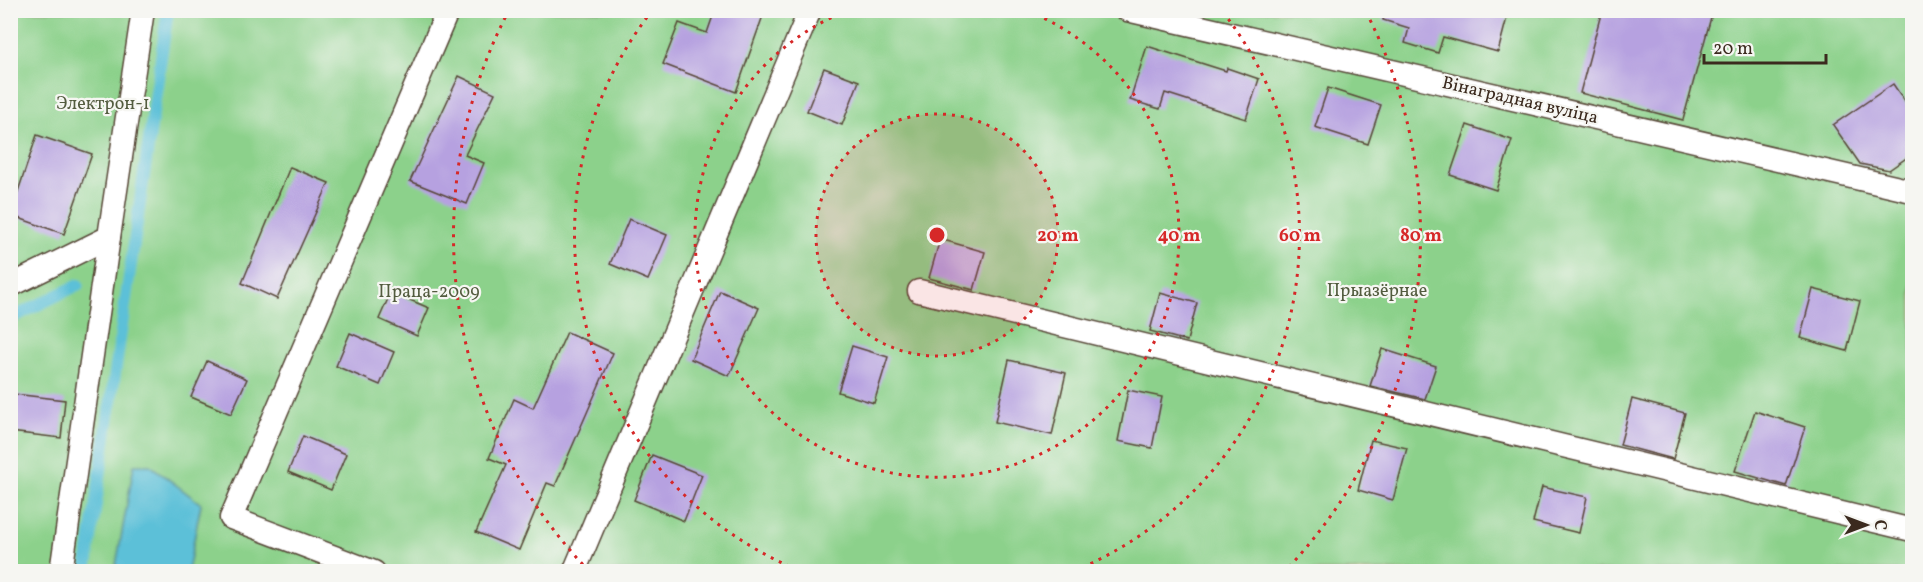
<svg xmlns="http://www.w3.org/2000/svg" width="1923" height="582" font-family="Vollkorn,serif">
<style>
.green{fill:#8cd18b;stroke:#647e54;stroke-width:1.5}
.water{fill:#5bc0d8;stroke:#4b757b;stroke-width:1.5}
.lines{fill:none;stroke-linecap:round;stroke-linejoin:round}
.stream{stroke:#5bc0d8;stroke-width:12}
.building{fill:#b6a1e0}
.lane-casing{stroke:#564536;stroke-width:25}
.lane{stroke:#fff;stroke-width:22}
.ring{fill:none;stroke:#d62828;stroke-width:3;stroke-dasharray:3 6}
.labels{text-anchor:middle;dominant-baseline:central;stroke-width:4.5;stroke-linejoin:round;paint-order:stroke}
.street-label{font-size:18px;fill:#3b2a1e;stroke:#f6f6f2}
.park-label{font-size:18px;fill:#535c3f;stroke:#f6f6f2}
.centre{fill:#d62828;stroke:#f6f6f2;stroke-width:3}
.ring-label{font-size:18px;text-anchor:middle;font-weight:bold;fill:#d62828;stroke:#f6f6f2;stroke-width:4.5;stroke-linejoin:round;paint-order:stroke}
</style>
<rect width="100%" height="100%" fill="#f6f6f2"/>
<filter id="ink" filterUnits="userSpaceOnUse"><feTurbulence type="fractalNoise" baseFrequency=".0167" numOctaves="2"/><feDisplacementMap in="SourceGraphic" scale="12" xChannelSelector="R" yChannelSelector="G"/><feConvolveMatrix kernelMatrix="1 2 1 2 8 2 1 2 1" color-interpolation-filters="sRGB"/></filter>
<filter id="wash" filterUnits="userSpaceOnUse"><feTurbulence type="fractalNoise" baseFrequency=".008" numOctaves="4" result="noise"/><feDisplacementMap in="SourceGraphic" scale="24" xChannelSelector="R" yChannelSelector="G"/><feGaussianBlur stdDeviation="1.35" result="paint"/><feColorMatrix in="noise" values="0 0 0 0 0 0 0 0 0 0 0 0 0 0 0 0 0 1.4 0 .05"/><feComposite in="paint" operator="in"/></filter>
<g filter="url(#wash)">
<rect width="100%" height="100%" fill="#edb"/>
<!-- green -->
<polygon class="green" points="10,11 1912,11 1912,571 11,571"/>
<!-- water -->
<polygon class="water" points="134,465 150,465 201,504 188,571 115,571"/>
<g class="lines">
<!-- stream -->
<g class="stream">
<polyline points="10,319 78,285"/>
<polyline points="86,572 168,10"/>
</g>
</g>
<g id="blocks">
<!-- building -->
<g class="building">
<polygon points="715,10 765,10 736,92 663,64 679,23 707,33"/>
<polygon points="1384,10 1509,10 1498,52 1443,37 1438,53 1405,43 1409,28 1383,20"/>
<polygon points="1602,10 1713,10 1683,120 1580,93"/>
<polygon points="1147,46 1226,71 1227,68 1259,79 1246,119 1165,93 1160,109 1130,100"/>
<polygon points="824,68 859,81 842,125 807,111"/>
<polygon points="459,76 495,93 465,155 484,163 467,204 410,181"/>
<polygon points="1893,84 1912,112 1912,154 1889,170 1860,164 1833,125"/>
<polygon points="1328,88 1381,105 1368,144 1315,127"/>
<polygon points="1467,125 1512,140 1496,190 1450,175"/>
<polygon points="37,135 92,154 64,234 10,215"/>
<polygon points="290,167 329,183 277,299 242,283"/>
<polygon points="629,219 667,235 648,280 610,264"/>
<polygon points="940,239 985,252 974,290 929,278"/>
<polygon points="1813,289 1860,301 1847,351 1800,338"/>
<polygon points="720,291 759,308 729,376 691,359"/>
<polygon points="391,292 429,308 417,336 379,319"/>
<polygon points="1160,293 1197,303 1187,341 1150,331"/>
<polygon points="567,332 613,353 555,486 547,483 519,550 476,532 506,465 489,458 514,399 533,408"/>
<polygon points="350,333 394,352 380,385 336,366"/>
<polygon points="852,346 888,357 874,403 838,392"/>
<polygon points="1382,349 1436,366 1425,399 1370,386"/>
<polygon points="1009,360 1066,373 1052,435 995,422"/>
<polygon points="207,361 247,379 231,414 191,397"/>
<polygon points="1128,390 1162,397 1152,448 1118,441"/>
<polygon points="14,394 65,400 61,438 10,432"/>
<polygon points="1632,399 1685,413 1673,459 1620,445"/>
<polygon points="1755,411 1805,427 1786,486 1735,471"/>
<polygon points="303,436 346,454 331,490 288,472"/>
<polygon points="1371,440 1407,448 1393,500 1358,490"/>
<polygon points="652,455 702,475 684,521 634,500"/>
<polygon points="1542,487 1587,497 1579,533 1533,522"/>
</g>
</g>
</g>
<g filter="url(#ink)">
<use href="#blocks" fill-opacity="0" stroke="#564536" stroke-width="1.5"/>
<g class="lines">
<defs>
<g id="lane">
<polyline points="1127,10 1912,191"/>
<polyline points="10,286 109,237 143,10"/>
<polyline points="919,291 1912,530"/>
<polyline points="61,572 109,237"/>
<polyline points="374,572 231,518 448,10"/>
<polyline points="574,572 810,10"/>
</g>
</defs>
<!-- lane casing -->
<use href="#lane" class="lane-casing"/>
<!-- lane -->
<use href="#lane" class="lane"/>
</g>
</g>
<!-- distance rings -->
<circle cx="937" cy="235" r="121" fill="#d62828" fill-opacity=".12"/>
<g class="ring">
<circle cx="937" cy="235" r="121"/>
<path d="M1028 11A242 242 0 1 1 846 11"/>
<path d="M798 570A363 363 0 0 1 651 12M1223 12A363 363 0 0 1 1076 570"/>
<path d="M589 571A484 484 0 0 1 508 12M1366 12A484 484 0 0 1 1285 571"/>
</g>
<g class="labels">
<!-- street labels -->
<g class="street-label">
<text transform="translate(1520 101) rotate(13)">Вінаградная вуліца</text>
</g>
<!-- park labels -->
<g class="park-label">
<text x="103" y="104">Электрон-1</text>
<text x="1377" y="291">Прыазёрнае</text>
<text x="429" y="292">Праца-2009</text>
</g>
</g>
<circle cx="937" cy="235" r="9" class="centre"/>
<g class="ring-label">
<text x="1058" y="241">20 m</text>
<text x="1179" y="241">40 m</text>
<text x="1300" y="241">60 m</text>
<text x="1421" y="241">80 m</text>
</g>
<!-- margin -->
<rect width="1923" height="582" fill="none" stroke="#f6f6f2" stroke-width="36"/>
<!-- north arrow -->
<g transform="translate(1866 525) rotate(90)" stroke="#f6f6f2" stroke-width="4.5" paint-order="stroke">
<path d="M0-4.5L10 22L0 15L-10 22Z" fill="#3b2a1e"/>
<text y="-9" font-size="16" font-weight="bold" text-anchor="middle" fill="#3b2a1e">С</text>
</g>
<!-- scale -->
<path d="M1704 54v9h122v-9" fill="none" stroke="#3b2a1e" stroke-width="3"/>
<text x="1713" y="54" font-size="18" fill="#3b2a1e" stroke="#f6f6f2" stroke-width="4.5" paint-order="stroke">20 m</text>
</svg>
